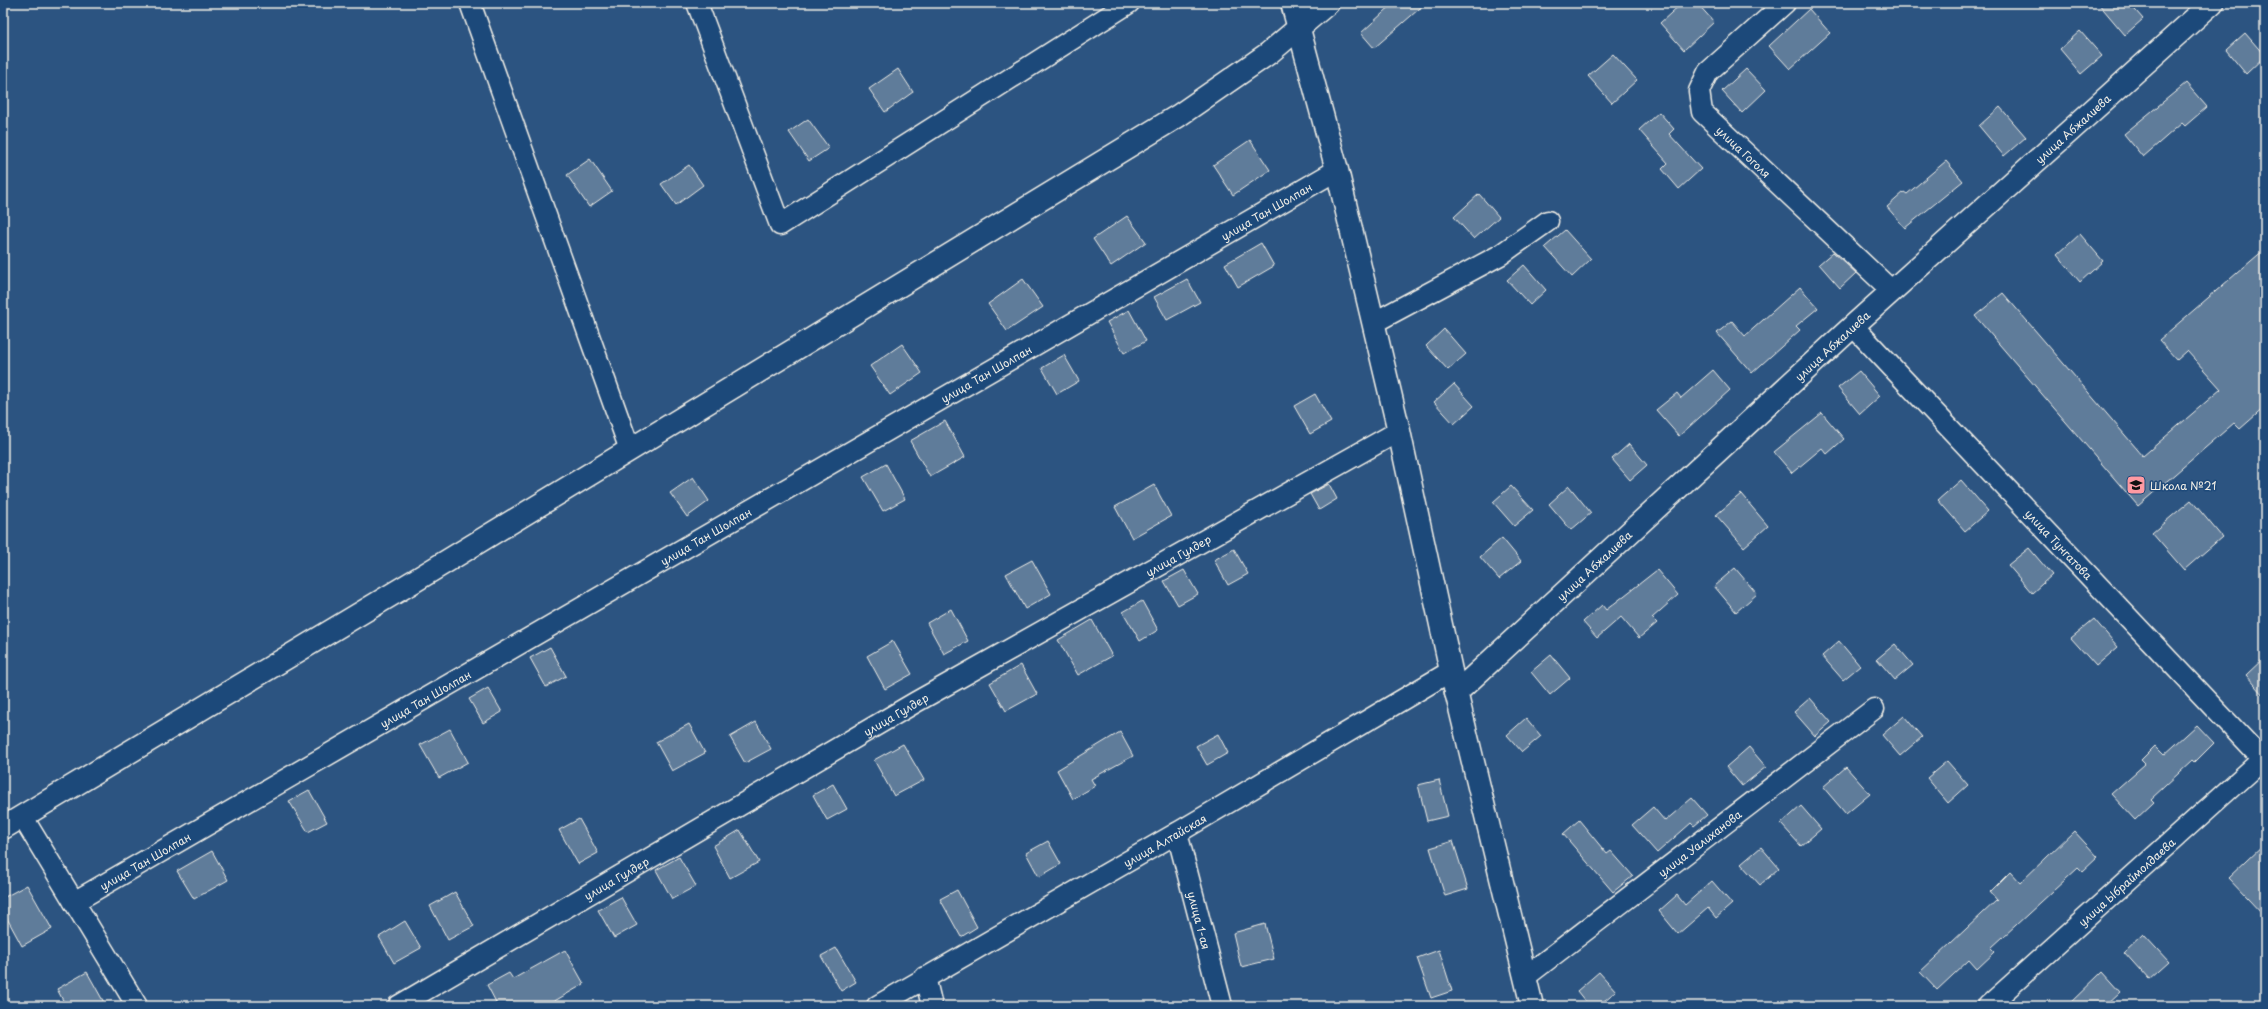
<svg xmlns="http://www.w3.org/2000/svg" width="2268" height="1009" font-family="'Playpen Sans',sans-serif">
<style>
.building{fill:#5e7b9a;stroke:#f4f1e8}
.lines{fill:none;stroke-linecap:round;stroke-linejoin:round}
.street-casing{stroke:#f4f1e8;stroke-width:23}
.secondary-casing{stroke:#f4f1e8;stroke-width:25}
.street{stroke:#1f4a7a;stroke-width:20}
.secondary{stroke:#1f4a7a;stroke-width:22}
.labels{text-anchor:middle;dominant-baseline:central;stroke-width:3;stroke-linejoin:round;paint-order:stroke}
.street-label{font-size:11px;fill:#f4f1e8;stroke:#1f4a7a}
.poi-label{font-size:11px;fill:#f4f1e8;stroke:#1f4a7a;text-anchor:start}
</style>
<rect width="100%" height="100%" fill="#2c5481"/>
<filter id="ink" filterUnits="userSpaceOnUse"><feTurbulence type="fractalNoise" baseFrequency=".025" numOctaves="2"/><feDisplacementMap in="SourceGraphic" scale="8" xChannelSelector="R" yChannelSelector="G"/><feConvolveMatrix kernelMatrix="1 2 1 2 8 2 1 2 1" color-interpolation-filters="sRGB"/></filter>
<g filter="url(#ink)">
<!-- building -->
<g class="building">
<polygon points="1394,3 1426,3 1374,48 1361,33"/>
<polygon points="1682,3 1697,3 1714,22 1684,50 1660,23"/>
<polygon points="2098,3 2129,3 2143,19 2125,35"/>
<polygon points="1809,9 1830,33 1790,69 1769,46"/>
<polygon points="2080,31 2102,56 2081,74 2060,49"/>
<polygon points="2245,33 2265,56 2246,74 2226,50"/>
<polygon points="1613,54 1637,80 1612,103 1588,76"/>
<polygon points="898,69 913,92 885,112 869,89"/>
<polygon points="1746,69 1766,90 1742,113 1722,91"/>
<polygon points="2186,83 2207,107 2185,126 2182,123 2143,157 2124,134"/>
<polygon points="2000,107 2026,137 2004,156 1979,126"/>
<polygon points="1659,112 1674,129 1669,134 1701,169 1679,189 1662,169 1668,163 1639,130"/>
<polygon points="808,119 829,148 809,161 789,132"/>
<polygon points="1250,140 1270,170 1233,195 1213,165"/>
<polygon points="590,159 612,191 589,207 567,175"/>
<polygon points="1946,161 1963,181 1905,228 1887,207 1904,192 1907,194"/>
<polygon points="689,165 703,185 676,205 661,184"/>
<polygon points="1479,194 1499,217 1474,239 1454,217"/>
<polygon points="1127,216 1146,242 1111,266 1093,239"/>
<polygon points="1565,230 1591,259 1572,277 1545,247"/>
<polygon points="2080,234 2103,261 2080,282 2057,255"/>
<polygon points="1261,243 1274,266 1238,287 1225,264"/>
<polygon points="2265,249 2265,407 2240,429 2234,423 2138,506 1975,316 2003,293 2143,456 2221,389 2187,351 2177,360 2159,340"/>
<polygon points="1833,252 1856,273 1840,288 1819,264"/>
<polygon points="1524,265 1546,290 1530,305 1507,280"/>
<polygon points="1023,279 1043,307 1007,331 988,304"/>
<polygon points="1187,279 1200,302 1167,320 1154,297"/>
<polygon points="1800,287 1818,308 1796,326 1800,330 1752,373 1717,333 1732,321 1745,336"/>
<polygon points="1129,310 1146,341 1124,353 1107,322"/>
<polygon points="1444,329 1466,354 1448,370 1426,346"/>
<polygon points="902,344 922,373 890,395 870,366"/>
<polygon points="1064,355 1079,381 1057,394 1042,368"/>
<polygon points="1713,370 1730,390 1679,436 1656,410 1677,393 1681,398"/>
<polygon points="1859,371 1880,396 1860,414 1838,388"/>
<polygon points="1454,384 1474,406 1454,424 1434,402"/>
<polygon points="1315,394 1331,422 1310,434 1294,406"/>
<polygon points="1822,413 1844,439 1827,454 1822,448 1792,473 1774,452"/>
<polygon points="945,421 965,457 930,477 910,441"/>
<polygon points="1629,444 1647,465 1630,480 1612,459"/>
<polygon points="886,464 905,499 883,511 863,477"/>
<polygon points="693,477 709,501 687,517 670,493"/>
<polygon points="1961,480 1988,511 1965,531 1938,500"/>
<polygon points="1329,484 1337,499 1319,510 1310,494"/>
<polygon points="1154,485 1171,516 1132,538 1115,507"/>
<polygon points="1511,486 1533,510 1514,526 1493,502"/>
<polygon points="1569,486 1591,513 1571,530 1549,504"/>
<polygon points="1741,494 1768,526 1744,547 1716,515"/>
<polygon points="2191,500 2222,537 2184,570 2152,533"/>
<polygon points="1502,538 1521,561 1499,579 1480,557"/>
<polygon points="2029,548 2052,575 2032,593 2008,565"/>
<polygon points="1234,549 1248,574 1228,585 1214,560"/>
<polygon points="1032,560 1051,594 1025,609 1006,574"/>
<polygon points="1735,568 1757,594 1736,612 1714,586"/>
<polygon points="1184,570 1198,594 1178,605 1164,581"/>
<polygon points="1657,570 1678,595 1652,618 1657,623 1639,638 1621,617 1597,638 1583,622 1602,605 1606,610"/>
<polygon points="1142,601 1158,630 1140,641 1123,612"/>
<polygon points="951,609 968,641 944,654 927,623"/>
<polygon points="2094,619 2118,647 2096,666 2071,638"/>
<polygon points="1092,620 1112,656 1078,675 1058,640"/>
<polygon points="893,641 912,674 885,689 867,656"/>
<polygon points="1839,641 1860,666 1843,680 1822,656"/>
<polygon points="1895,644 1913,665 1895,680 1877,659"/>
<polygon points="550,647 566,676 546,687 530,658"/>
<polygon points="1551,655 1570,678 1550,695 1531,672"/>
<polygon points="2265,657 2265,696 2246,675"/>
<polygon points="1021,665 1037,694 1006,711 990,683"/>
<polygon points="488,688 502,712 483,723 469,699"/>
<polygon points="1810,698 1831,722 1815,736 1794,712"/>
<polygon points="1904,716 1922,737 1900,756 1882,735"/>
<polygon points="1526,718 1541,736 1522,752 1507,735"/>
<polygon points="756,722 771,749 745,763 730,737"/>
<polygon points="689,724 705,753 672,771 656,742"/>
<polygon points="2197,725 2214,743 2195,762 2193,760 2151,799 2154,802 2135,820 2111,794 2145,764 2141,760 2155,746 2164,755"/>
<polygon points="450,729 468,762 439,778 420,745"/>
<polygon points="1120,732 1133,756 1091,779 1095,786 1073,799 1057,770"/>
<polygon points="1218,734 1228,753 1207,765 1196,746"/>
<polygon points="903,744 924,780 894,796 874,760"/>
<polygon points="1749,747 1766,767 1742,786 1726,767"/>
<polygon points="1947,761 1968,785 1948,803 1927,778"/>
<polygon points="1846,767 1870,794 1846,814 1823,787"/>
<polygon points="1439,780 1448,816 1427,821 1418,785"/>
<polygon points="833,784 847,809 827,820 813,795"/>
<polygon points="309,790 327,822 308,832 289,801"/>
<polygon points="1692,798 1707,815 1694,826 1691,823 1657,853 1632,825 1653,807 1665,821"/>
<polygon points="1801,806 1821,829 1801,846 1781,824"/>
<polygon points="579,819 598,853 578,864 559,830"/>
<polygon points="1579,820 1607,854 1611,851 1633,876 1613,892 1563,834"/>
<polygon points="740,830 759,862 730,878 713,846"/>
<polygon points="2074,831 2098,857 2082,872 2078,868 1991,948 1995,952 1977,969 1969,960 1937,990 1920,972 1997,900 1990,892 2010,872 2020,883"/>
<polygon points="1048,841 1061,864 1039,877 1026,853"/>
<polygon points="1453,841 1468,889 1445,896 1430,848"/>
<polygon points="2265,843 2265,917 2228,878"/>
<polygon points="1761,847 1779,868 1760,885 1741,864"/>
<polygon points="212,851 228,880 194,899 177,871"/>
<polygon points="679,857 696,886 672,899 656,870"/>
<polygon points="1712,881 1732,904 1716,918 1708,908 1678,934 1659,911 1677,895 1685,905"/>
<polygon points="27,885 52,929 22,946 3,911 3,898"/>
<polygon points="957,890 977,927 961,937 940,899"/>
<polygon points="455,892 474,926 448,940 430,906"/>
<polygon points="621,897 637,925 614,938 598,910"/>
<polygon points="405,921 421,948 394,963 379,937"/>
<polygon points="1265,924 1274,959 1241,967 1233,933"/>
<polygon points="2143,934 2169,962 2149,980 2124,952"/>
<polygon points="836,948 856,982 841,991 821,956"/>
<polygon points="565,950 584,984 546,1006 498,1006 487,985 509,973 513,979"/>
<polygon points="1439,950 1452,991 1431,998 1417,958"/>
<polygon points="87,972 106,1006 66,1006 57,989"/>
<polygon points="1599,972 1616,991 1598,1006 1589,1006 1577,991"/>
<polygon points="2102,972 2120,992 2105,1006 2067,1006"/>
</g>
<g class="lines">
<defs>
<g id="street">
<polyline points="470,3 630,450"/>
<polyline points="697,3 780,225 1129,3"/>
<path id="s1" d="M1785 3 1708 72 1699 91 1702 112 1892 291"/>
<polyline points="1373,323 1500,255 1548,221"/>
<path id="s2" d="M1853 326 2265 762"/>
<polyline points="22,816 137,1006"/>
<path id="s3" d="M1177 833 1222 1006"/>
<path id="s4" d="M74 902 1337 170"/>
<polyline points="925,977 932,1006"/>
<path id="s5" d="M1525 977 1874 709"/>
<path id="s6" d="M398 1006 916 702 1399 431"/>
<path id="s7" d="M877 1006 1177 833 1451 671"/>
<path id="s8" d="M1988 1006 2265 757"/>
</g>
<g id="secondary">
<polyline points="1292,3 1337,170 1399,431 1451,671 1532,1006"/>
<path id="s9" d="M1456 693 1853 326 2212 3"/>
<polyline points="3,828 416,580 1178,116 1269,53 1328,3"/>
</g>
</defs>
<!-- street casing -->
<use href="#street" class="street-casing"/>
<!-- secondary casing -->
<use href="#secondary" class="secondary-casing"/>
<!-- street -->
<use href="#street" class="street"/>
<!-- secondary -->
<use href="#secondary" class="secondary"/>
</g>
</g>
<!-- icons -->
<defs>
<symbol id="school-square" viewBox="-11 -11 22 22"><rect x="-9" y="-9" width="18" height="18" rx="4" fill="#ff9aa2" stroke="#1f4a7a"/><path d="M0-5L7-2L0 1L-7-2ZM-4 1L0 2.5L4 1V4Q0 6-4 4Z" fill="#111"/></symbol>
</defs>
<g fill-rule="evenodd">
<use href="#school-square" x="2125" y="474" width="22" height="22"/>
</g>
<g class="labels">
<!-- street labels -->
<g class="street-label">
<text stroke="none"><textPath href="#s9" startOffset="836">улица Абжалиева</textPath></text>
<text stroke="none"><textPath href="#s1" startOffset="203">улица Гоголя</textPath></text>
<text stroke="none"><textPath href="#s4" startOffset="1378">улица Тан Шолпан</textPath></text>
<text stroke="none"><textPath href="#s9" startOffset="512">улица Абжалиева</textPath></text>
<text stroke="none"><textPath href="#s4" startOffset="1054">улица Тан Шолпан</textPath></text>
<text stroke="none"><textPath href="#s4" startOffset="730">улица Тан Шолпан</textPath></text>
<text stroke="none"><textPath href="#s2" startOffset="300">улица Тунгатова</textPath></text>
<text stroke="none"><textPath href="#s6" startOffset="901">улица Гулдер</textPath></text>
<text stroke="none"><textPath href="#s9" startOffset="188">улица Абжалиева</textPath></text>
<text stroke="none"><textPath href="#s4" startOffset="406">улица Тан Шолпан</textPath></text>
<text stroke="none"><textPath href="#s6" startOffset="577">улица Гулдер</textPath></text>
<text stroke="none"><textPath href="#s7" startOffset="332">улица Алтайская</textPath></text>
<text stroke="none"><textPath href="#s5" startOffset="220">улица Уалиханова</textPath></text>
<text stroke="none"><textPath href="#s4" startOffset="82">улица Тан Шолпан</textPath></text>
<text stroke="none"><textPath href="#s6" startOffset="253">улица Гулдер</textPath></text>
<text stroke="none"><textPath href="#s8" startOffset="186">улица Ыбраймолдаева</textPath></text>
<text stroke="none"><textPath href="#s3" startOffset="90">улица 1-ая</textPath></text>
</g>
<!-- poi labels -->
<g class="poi-label">
<text x="2150" y="485">Школа №21</text>
</g>
</g>
<!-- margin -->
<rect width="2268" height="1009" fill="none" stroke="#1f4a7a" stroke-width="16"/>
<rect x="8" y="8" width="2252" height="993" fill="none" stroke="#f4f1e8" stroke-width="1.5" filter="url(#ink)"/>
</svg>
